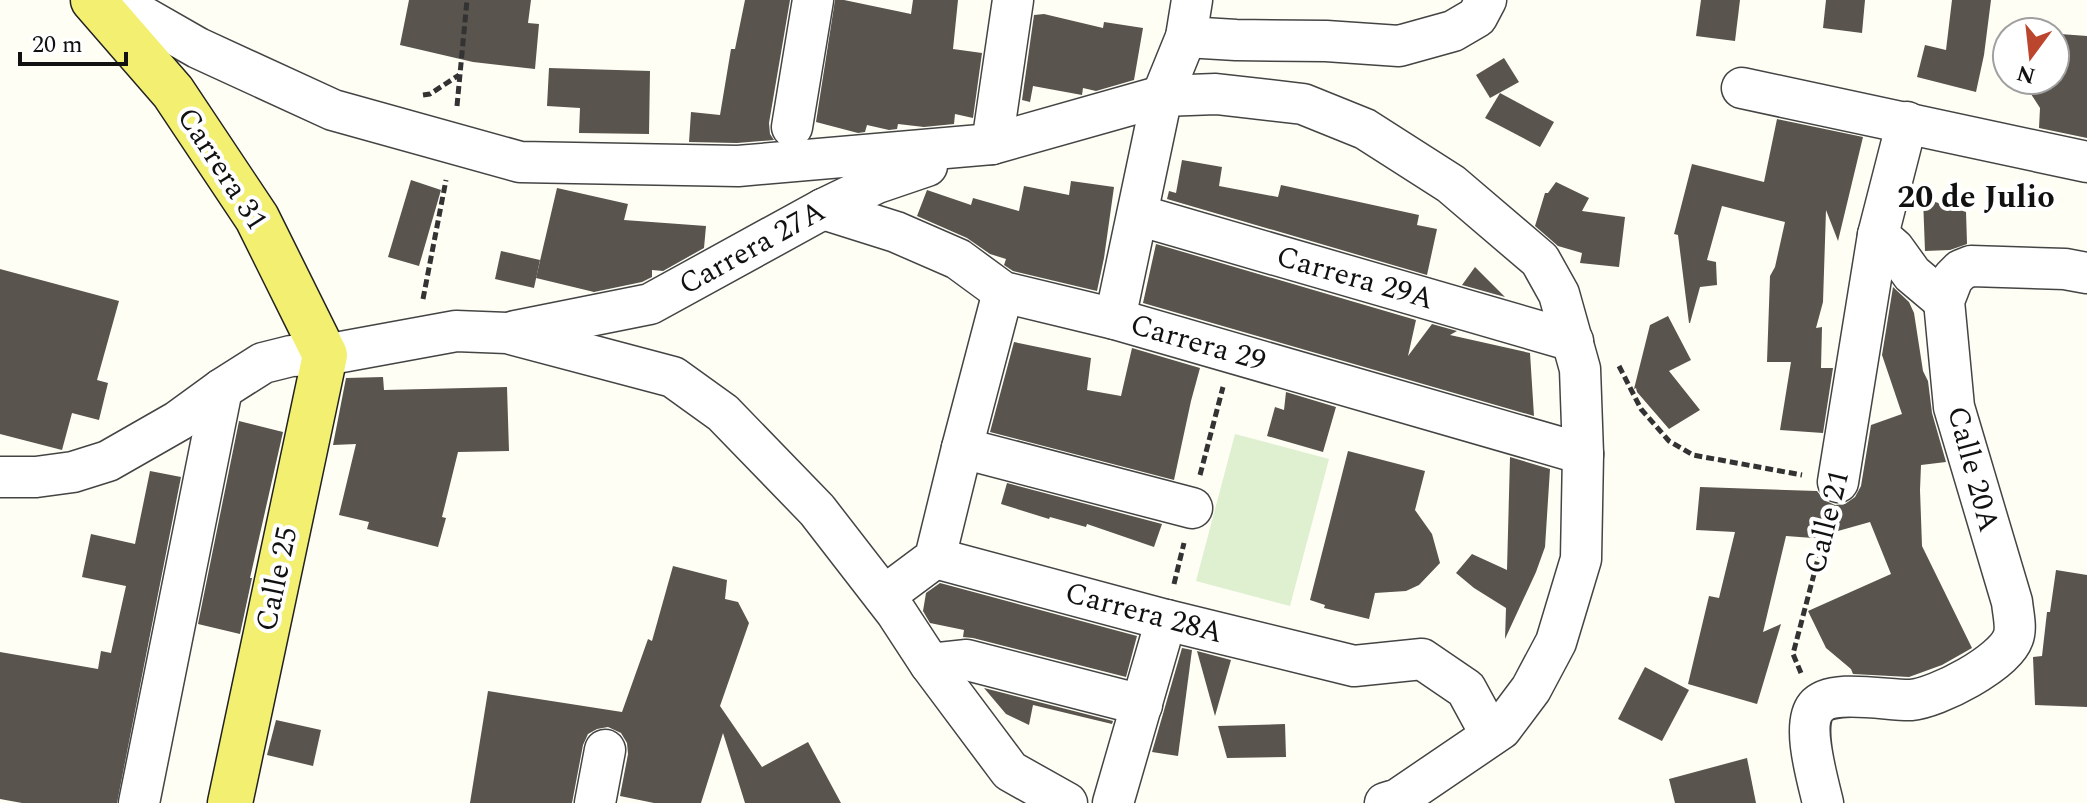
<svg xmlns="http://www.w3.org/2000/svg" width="2087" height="803" font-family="Spectral,serif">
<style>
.pitch{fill:#def0d0}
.building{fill:#59544d}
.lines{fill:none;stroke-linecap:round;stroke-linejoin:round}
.minor-casing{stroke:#444;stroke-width:43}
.major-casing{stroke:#222;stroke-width:47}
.path{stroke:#333;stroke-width:5;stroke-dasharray:8 4;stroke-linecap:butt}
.minor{stroke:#fff;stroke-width:40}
.major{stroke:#f2ef71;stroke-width:44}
.labels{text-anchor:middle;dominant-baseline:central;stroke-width:8;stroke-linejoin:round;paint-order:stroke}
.street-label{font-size:30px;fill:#111;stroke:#fff}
.neighbourhood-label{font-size:32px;font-weight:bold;fill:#111;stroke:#fff}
</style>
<rect width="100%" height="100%" fill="#fefef5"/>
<!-- pitch -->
<polygon class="pitch" points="1235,434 1329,459 1290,606 1196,581"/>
<!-- building -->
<g class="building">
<polygon points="409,0 531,0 528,23 539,24 535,69 473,62 400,45"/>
<polygon points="745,0 790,0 769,123 770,134 774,140 737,143 689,142 691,112 720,115 731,49 735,49"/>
<polygon points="835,0 844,0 911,14 913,0 958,0 953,49 982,53 973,118 955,114 954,124 924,127 898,124 897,129 889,130 867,125 865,132 858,133 816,122"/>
<polygon points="1701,0 1740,0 1735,41 1696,36"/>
<polygon points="1826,0 1865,0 1862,33 1823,28"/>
<polygon points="1952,0 1991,0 1984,55 1976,92 1917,77 1925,45 1946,50"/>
<polygon points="1044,14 1103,28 1104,22 1143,28 1134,80 1096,91 1083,88 1082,95 1033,86 1030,102 1022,100 1034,15"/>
<polygon points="2060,34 2087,36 2087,138 2039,128 2040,108 2022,80 2055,80 2055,52 2058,52"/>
<polygon points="1504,58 1519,82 1490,98 1476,75"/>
<polygon points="549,68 650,71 649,134 579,133 580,108 547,106"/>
<polygon points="1500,93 1554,122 1540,147 1485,118"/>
<polygon points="1777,119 1863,137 1838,241 1826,210 1823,302 1816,328 1822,327 1821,368 1833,368 1823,433 1780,430 1791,362 1767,362 1770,276 1775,267 1785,222 1722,206 1707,260 1716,262 1717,285 1700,287 1690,323 1689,323 1678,235 1674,234 1692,164 1764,182"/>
<polygon points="1182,160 1222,167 1219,186 1278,197 1281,185 1419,215 1417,225 1437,229 1427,275 1167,199 1169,191 1176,193"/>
<polygon points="411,180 441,190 419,266 388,257"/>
<polygon points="1071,181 1114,187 1104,258 1097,291 1013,271 1004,265 1006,259 990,254 967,238 917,216 927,190 971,205 973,198 1019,211 1024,186 1069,195"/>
<polygon points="1556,182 1589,198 1582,211 1625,217 1619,267 1580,263 1582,253 1558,246 1535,226 1545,193 1548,193"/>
<polygon points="557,188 628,204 624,220 706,226 704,248 663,271 652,270 652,277 642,282 594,292 536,278"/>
<polygon points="1923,198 1966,212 1967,244 1950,250 1925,251"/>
<polygon points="1156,244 1416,320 1408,356 1432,324 1457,331 1450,335 1530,353 1534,416 1143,303"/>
<polygon points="501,251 540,260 534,288 495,279"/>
<polygon points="1475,267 1505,297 1462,285"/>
<polygon points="0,269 119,301 97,380 108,383 99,420 72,413 62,450 0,434"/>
<polygon points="1893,287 1909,302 1914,313 1923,371 1928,381 1932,413 1946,462 1921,465 1920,490 1922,546 1972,648 1942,665 1909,677 1853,674 1851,669 1826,648 1808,611 1891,574 1870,522 1813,538 1786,536 1763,632 1781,624 1757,704 1688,684 1709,596 1719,598 1735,532 1696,530 1700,487 1817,491 1824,500 1835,505 1845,504 1855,497 1861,486 1871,425 1902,414 1882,355"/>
<polygon points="1668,316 1691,360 1669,371 1700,410 1669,429 1637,392 1636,388 1634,389 1650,325"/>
<polygon points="1014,342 1091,358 1087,390 1121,396 1132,348 1200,368 1191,401 1174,480 990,432"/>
<polygon points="383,377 384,390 507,387 509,451 458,452 442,517 446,518 438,547 367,529 369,522 339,515 356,444 333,445 346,378"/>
<polygon points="1286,392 1336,407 1323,452 1267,436 1275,407 1284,410"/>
<polygon points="239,421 283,432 250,578 252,578 240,634 198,624"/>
<polygon points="1348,451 1425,471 1415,510 1432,534 1440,563 1419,585 1406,591 1375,593 1369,619 1324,608 1325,605 1310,600"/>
<polygon points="1510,457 1550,469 1545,547 1536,572 1505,639 1506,608 1474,588 1456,573 1472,554 1507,570"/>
<polygon points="150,471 181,477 117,803 22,803 0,799 0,652 98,669 101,651 111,653 126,586 82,577 91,534 135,544"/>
<polygon points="1007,483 1162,524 1154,547 1087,524 1086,527 1050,517 1049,519 1001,504"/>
<polygon points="673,566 727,580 725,599 738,602 749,623 720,706 762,767 808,742 841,803 745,803 723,733 701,803 654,803 620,796 628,754 627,743 621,733 608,727 597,729 588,734 583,745 572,803 470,803 488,691 622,712 648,639 652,641"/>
<polygon points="2056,570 2087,575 2087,707 2035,705 2033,657 2042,656 2047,612 2050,612"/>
<polygon points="940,583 1137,636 1126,677 973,638 963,637 964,630 930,623 923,611 926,593"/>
<polygon points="1182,648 1192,650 1178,756 1152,752"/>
<polygon points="1197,651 1231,660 1215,716"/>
<polygon points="1645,667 1689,690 1662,741 1618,719"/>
<polygon points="984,688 1113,721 1112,724 1033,705 1029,725 1006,714"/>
<polygon points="276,720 321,730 313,766 267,755"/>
<polygon points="1285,724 1286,757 1227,758 1218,726"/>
<polygon points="1747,758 1756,803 1675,803 1669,779"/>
</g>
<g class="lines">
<defs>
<g id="minor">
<polyline points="114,0 198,48 333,110 520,162 738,166 992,144 1162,96 1216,94 1303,104 1365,129 1451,184 1540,260 1559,294 1580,369 1583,454 1581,559 1556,642 1531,689 1501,729 1398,799 1385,803"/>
<polyline points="1186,37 1236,40 1326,41 1399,46 1453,31 1477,17 1486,0"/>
<polyline points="1742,88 2087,162"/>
<polyline points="792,127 813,0"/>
<polyline points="992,144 1013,0"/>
<polyline points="823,209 896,232 958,259 1003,292 1115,319 1583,454"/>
<polyline points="1138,215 1573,341"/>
<polyline points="1878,235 1894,249 1912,274 1944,301"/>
<polyline points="1115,319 1162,96 1186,37 1192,0"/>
<polyline points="515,331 650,304 823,209 877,183 927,166"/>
<polyline points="962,448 1192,508"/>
<polyline points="0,477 36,477 73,472 108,461 178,421 222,389 263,363 291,356 325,355 456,331 507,333 673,377 723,413 817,510 896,612 930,664 1010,771 1067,803"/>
<polyline points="1838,482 1878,235 1907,122"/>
<polyline points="935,558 1166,620 1354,666 1422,659 1466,689 1491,735"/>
<polyline points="884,596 935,558 962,448 1003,292"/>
<polyline points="930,664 967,660 1142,705"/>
<polyline points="139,803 222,389"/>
<polyline points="595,803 605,750"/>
<polyline points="1113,803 1166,620"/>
<path d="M1823 803C1818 781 1801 725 1816 707 1831 688 1889 701 1911 700 1937 698 2004 663 2013 638 2017 628 2013 613 2012 602L1954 407 1944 301 1953 278 1961 270 1971 266 2065 269 2087 273"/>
</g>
<polyline id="major" points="93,0 173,92 257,218 325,355 230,803"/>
</defs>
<!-- minor casing -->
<use href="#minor" class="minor-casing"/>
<!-- major casing -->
<use href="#major" class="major-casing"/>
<!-- path -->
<g class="path">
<polyline points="423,95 430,94 459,75"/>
<polyline points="457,106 467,0"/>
<polyline points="423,299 446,180"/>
<polyline points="1619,366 1641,409 1669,441 1693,455 1802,475"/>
<polyline points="1200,475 1223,387"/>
<polyline points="1174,584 1184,543"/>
<polyline points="1801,673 1793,654 1829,517"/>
</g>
<!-- minor -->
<use href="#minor" class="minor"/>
<!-- major -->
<use href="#major" class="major"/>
</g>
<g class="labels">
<!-- street labels -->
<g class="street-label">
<text transform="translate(222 169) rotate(57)">Carrera 31</text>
<text transform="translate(752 248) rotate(-29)">Carrera 27A</text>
<text transform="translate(1355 278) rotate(16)">Carrera 29A</text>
<text transform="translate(1198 343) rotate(16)">Carrera 29</text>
<text transform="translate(1973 469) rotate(75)">Calle 20A</text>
<text transform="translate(1827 522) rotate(-76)">Calle 21</text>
<text transform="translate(277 579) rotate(-78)">Calle 25</text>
<text transform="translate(1144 613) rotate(15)">Carrera 28A</text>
</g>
<!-- neighbourhood labels -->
<g class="neighbourhood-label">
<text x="1976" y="197">20 de Julio</text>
</g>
</g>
<!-- north arrow -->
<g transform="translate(2031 56) rotate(195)"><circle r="38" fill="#ffffff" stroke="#a0a0a0" stroke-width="2"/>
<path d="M0-6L14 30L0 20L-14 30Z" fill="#bc452d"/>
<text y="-12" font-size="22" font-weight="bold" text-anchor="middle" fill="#111111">N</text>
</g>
<!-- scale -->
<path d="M20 52v12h106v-12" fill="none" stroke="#111111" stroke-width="4"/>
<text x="32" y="52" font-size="24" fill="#111111" stroke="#ffffff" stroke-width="6" paint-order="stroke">20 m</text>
</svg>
